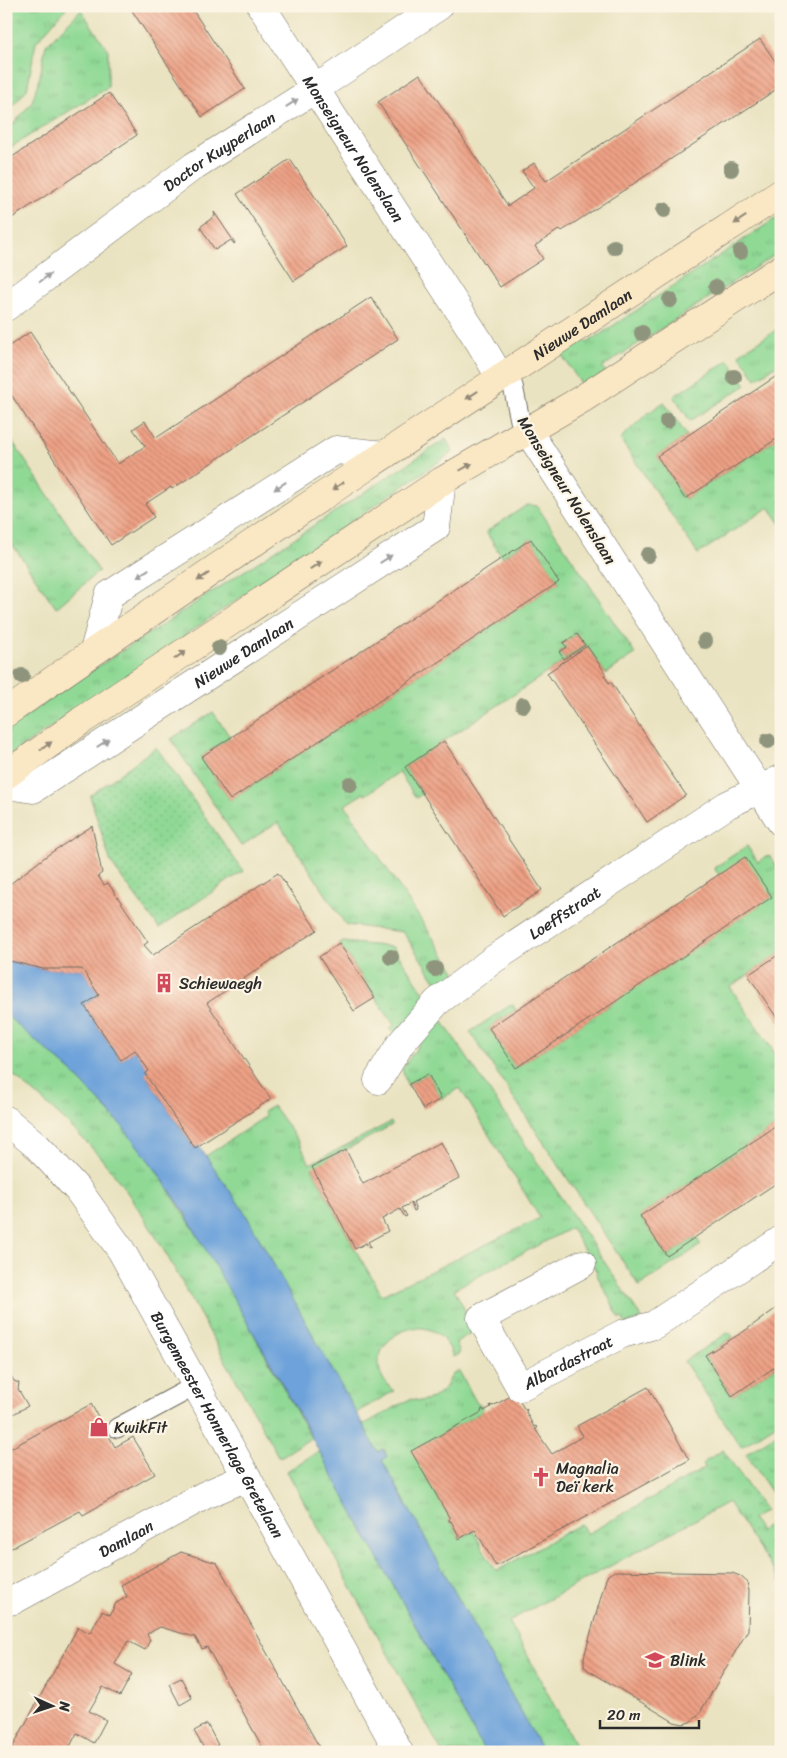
<svg xmlns="http://www.w3.org/2000/svg" width="787" height="1758" font-family="Sriracha,sans-serif">
<style>
.grass{fill:url(#grass-tufts);stroke:#5e8260;fill-rule:evenodd}
.garden{fill:url(#garden-dots);stroke:#5e8260}
.water{fill:#6da2da;stroke:#4c6682}
.building{fill:url(#building-back-hatch)}
.lines{fill:none;stroke-linecap:round;stroke-linejoin:round}
.lane-casing{stroke:#6e6b60;stroke-width:21}
.street-casing{stroke:#6e6b60;stroke-width:29}
.secondary-casing{stroke:#6e6b60;stroke-width:29}
.lane{stroke:#fff;stroke-width:19}
.street{stroke:#fff;stroke-width:28}
.secondary{stroke:#fae7c3;stroke-width:28}
.tree{fill:#8f957d}
.oneway{fill:#a0a0a0}
.oneway2{fill:#928977}
.labels{text-anchor:middle;dominant-baseline:central;stroke-width:4.5;stroke-linejoin:round;paint-order:stroke}
.street-label{font-size:16px;fill:#2b2b2b;stroke:#fcf5e5}
.poi-label{font-size:16px;fill:#2b2b2b;stroke:#fcf5e5;text-anchor:start}
</style>
<defs>
<pattern id="grass-tufts" width="24" height="20" patternUnits="userSpaceOnUse" patternTransform="scale(1.25)"><rect width="24" height="20" fill="#90d995"/><path d="M3 7l-1-3M5 7V3M7 7l1-3M15 17l-1-3M17 17v-4M19 17l1-3" fill="none" stroke="#7cba81"/></pattern>
<pattern id="garden-dots" width="8" height="8" patternUnits="userSpaceOnUse" patternTransform="scale(1.25)"><rect width="8" height="8" fill="#90d995"/><path d="M2 2h.1M6 6h.1" fill="none" stroke="#7cba81" stroke-width="1.8" stroke-linecap="round"/></pattern>
<pattern id="building-back-hatch" width="6" height="6" patternUnits="userSpaceOnUse" patternTransform="scale(1.25)"><rect width="6" height="6" fill="#eea185"/><path d="M-1 5l2 2M0 0l6 6M5-1l2 2" fill="none" stroke="#c1836d"/></pattern>
</defs>
<rect width="100%" height="100%" fill="#fcf5e5"/>
<filter id="ink" filterUnits="userSpaceOnUse"><feTurbulence type="fractalNoise" baseFrequency=".02" numOctaves="2"/><feDisplacementMap in="SourceGraphic" scale="10" xChannelSelector="R" yChannelSelector="G"/><feConvolveMatrix kernelMatrix="1 2 1 2 8 2 1 2 1" color-interpolation-filters="sRGB"/></filter>
<filter id="wash" filterUnits="userSpaceOnUse"><feTurbulence type="fractalNoise" baseFrequency=".0096" numOctaves="4" result="noise"/><feDisplacementMap in="SourceGraphic" scale="20" xChannelSelector="R" yChannelSelector="G"/><feGaussianBlur stdDeviation="1.12" result="paint"/><feColorMatrix in="noise" values="0 0 0 0 0 0 0 0 0 0 0 0 0 0 0 0 0 1.4 0 .05"/><feComposite in="paint" operator="in"/></filter>
<g filter="url(#wash)">
<rect width="100%" height="100%" fill="#eae3c1"/>
<!-- grass -->
<g class="grass">
<polygon points="6,6 68,6 36,42 27,89 6,114"/>
<polygon points="81,10 108,50 108,87 6,150 6,133 32,102 40,76 46,45"/>
<polygon points="781,215 781,251 602,367 606,372 583,387 560,352 582,337 587,343"/>
<polygon points="781,327 781,362 756,379 739,354"/>
<polygon points="729,360 746,385 690,421 674,396"/>
<polygon points="664,402 687,436 657,456 685,499 781,436 781,524 769,507 698,554 620,439 647,414"/>
<polygon points="6,432 99,571 56,608 6,535"/>
<polygon points="446,439 453,452 6,758 6,730 96,668"/>
<path d="M527 505 537 506 635 654 606 674 587 646 405 767 422 794 416 798 399 772 367 794 365 795 364 793 345 805 456 973 442 991 403 932 346 925 278 822 241 846 171 739 213 712 230 737 201 757 230 800 559 582 531 539 502 557 486 532ZM576 634 585 645 564 659 559 652 567 647 564 643Z"/>
<polygon points="747,846 758,862 769,855 781,873 781,953 730,987 781,1062 781,1123 640,1216 667,1256 696,1237 701,1245 639,1286 470,1032 512,1004 516,1010 489,1028 516,1068 771,897 745,858 719,875 714,868"/>
<polygon points="343,942 393,947 429,1000 394,1033 389,1029 394,1025 339,943"/>
<path d="M6 1015 72 1072 123 1127 156 1170 210 1255 311 1438 282 1456H278C250 1405 222 1354 194 1304 166 1253 138 1202 100 1157 72 1125 39 1097 6 1069Z"/>
<path d="M439 1016 642 1318 626 1324 622 1318 620 1319 596 1273 597 1272 571 1228 454 1289 466 1312 464 1313 474 1331 456 1342 460 1353 453 1357C432 1292 344 1350 394 1391L356 1413 245 1213 206 1156 266 1116 263 1112 273 1106 299 1142 310 1164 391 1122 392 1125 312 1168 355 1249 382 1295 540 1218 460 1088 441 1099 428 1074 407 1085 402 1069Z"/>
<polygon points="729,1332 733,1337 705,1356 732,1396 781,1363 781,1421 741,1447 684,1361"/>
<polygon points="459,1371 478,1405 480,1404 483,1409 482,1412 412,1451 450,1519 448,1520 450,1522 451,1521 459,1536 458,1536 459,1539 473,1531 496,1571 581,1524 587,1534 705,1468 703,1463 723,1450 765,1511 752,1519 760,1531 773,1523 781,1535 781,1582 728,1502 509,1621 579,1752 543,1752 382,1460 387,1457 384,1449 378,1452 363,1425 410,1399 421,1401 433,1398 446,1387 452,1375"/>
<polygon points="781,1431 781,1506 746,1454"/>
<polygon points="319,1451 485,1752 442,1752 287,1471"/>
</g>
<!-- garden -->
<polygon class="garden" points="156,747 243,871 159,928 111,863 90,796"/>
<!-- water -->
<polygon class="water" points="6,960 43,969 82,969 99,995 84,1005 120,1060 135,1050 149,1071 145,1074 194,1148 199,1146 245,1213 378,1452 383,1449 387,1457 382,1460 543,1752 485,1752 270,1362 183,1210 156,1170 123,1127 72,1072 6,1015"/>
<g id="blocks">
<!-- building -->
<g class="building">
<polygon points="129,6 190,6 245,89 202,117"/>
<polygon points="760,39 781,70 781,83 775,87 777,89 562,231 560,229 535,246 543,259 500,287 378,102 420,74 508,206 534,188 522,171 534,163 546,181"/>
<polygon points="109,93 137,135 6,222 6,161"/>
<polygon points="290,159 347,246 294,281 237,194"/>
<polygon points="214,212 235,243 234,244 231,240 215,250 200,227 215,216"/>
<polygon points="371,297 398,339 172,489 171,487 145,504 154,517 111,545 6,387 6,348 30,332 118,464 145,446 133,429 145,421 156,438"/>
<polygon points="781,373 781,436 685,499 657,456"/>
<polygon points="531,539 559,582 230,800 201,757"/>
<polygon points="577,634 585,645 564,659 559,652 567,647 563,643"/>
<polygon points="587,646 606,674 604,675 609,683 611,682 661,759 686,795 647,822 547,673"/>
<polygon points="444,741 542,890 503,916 405,767"/>
<polygon points="92,826 102,873 98,876 104,885 108,883 148,942 144,945 153,955 278,873 317,930 207,1003 271,1099 195,1148 145,1074 149,1071 135,1050 121,1060 84,1005 99,995 82,969 43,969 6,960 6,887 49,854"/>
<polygon points="745,857 772,897 516,1068 489,1028"/>
<polygon points="339,943 375,998 354,1011 319,957"/>
<polygon points="781,953 781,1024 748,975"/>
<polygon points="428,1074 441,1099 423,1109 409,1084"/>
<polygon points="781,1123 781,1180 667,1256 640,1216"/>
<polygon points="441,1142 459,1178 413,1202 416,1210 414,1211 411,1203 402,1208 407,1216 405,1217 400,1209 382,1219 388,1231 368,1242 371,1247 369,1248 366,1243 355,1249 312,1167 346,1150 363,1184"/>
<polygon points="781,1305 781,1363 732,1396 705,1355 743,1332"/>
<polygon points="6,1368 14,1381 19,1383 18,1389 28,1406 6,1418"/>
<polygon points="648,1387 689,1460 496,1566 475,1530 459,1539 458,1536 459,1536 451,1521 450,1522 448,1519 450,1519 411,1451 482,1412 481,1410 483,1409 484,1411 491,1407 490,1405 493,1406 518,1392 516,1395 525,1410 527,1409 526,1412 534,1427 536,1426 537,1429 535,1429 552,1454 583,1436 577,1426"/>
<polygon points="91,1404 115,1447 133,1437 155,1474 83,1515 80,1511 6,1551 6,1451"/>
<polygon points="181,1552 217,1563 322,1752 265,1752 207,1647 202,1649 195,1637 160,1627 147,1634 150,1640 145,1650 128,1641 115,1664 132,1674 120,1696 103,1687 89,1711 106,1720 94,1743 77,1733 67,1752 10,1752 78,1627 90,1633 102,1611 110,1615 116,1603 127,1597 121,1585"/>
<polygon points="615,1571 732,1573 740,1576 747,1582 749,1591 748,1630 698,1716 690,1722 683,1724 674,1722 588,1670 584,1666 584,1657 606,1579 608,1575"/>
<polygon points="181,1678 192,1698 180,1705 169,1684"/>
<polygon points="207,1724 218,1745 206,1752 194,1731"/>
</g>
</g>
</g>
<g filter="url(#ink)">
<use href="#blocks" fill-opacity="0" stroke="#6e6b60" stroke-width="1"/>
<g class="lines">
<defs>
<g id="lane">
<polyline points="500,377 513,386 520,420 528,431"/>
<polyline points="117,1428 197,1385"/>
</g>
<g id="street">
<path id="s1" d="M261 6 479 341 500 377"/>
<path id="s2" d="M6 307 194 166 315 89 439 6"/>
<polyline points="528,431 781,822"/>
<polyline points="94,651 109,595 336,450 384,455"/>
<path id="s3" d="M6 785 33 789 436 527 442 481"/>
<path id="s4" d="M378 1080 401 1043 437 1002 494 959 727 805 781 779"/>
<path id="s5" d="M6 1120 37 1146 78 1190 121 1250 399 1752"/>
<path id="s6" d="M582 1264 481 1318 520 1387 622 1334 654 1325 781 1240"/>
<path id="s7" d="M6 1602 14 1600 205 1495 247 1477"/>
</g>
<g id="secondary">
<path id="s8" d="M6 713C261 534 521 364 781 193"/>
<polyline points="6,775 81,721 442,481 582,399 781,269"/>
</g>
</defs>
<!-- lane casing -->
<use href="#lane" class="lane-casing"/>
<!-- street casing -->
<use href="#street" class="street-casing"/>
<!-- secondary casing -->
<use href="#secondary" class="secondary-casing"/>
<!-- lane -->
<use href="#lane" class="lane"/>
<!-- street -->
<use href="#street" class="street"/>
<!-- secondary -->
<use href="#secondary" class="secondary"/>
</g>
<!-- trees -->
<g class="tree">
<circle cx="731" cy="169" r="8"/>
<circle cx="664" cy="210" r="8"/>
<circle cx="614" cy="247" r="8"/>
<circle cx="740" cy="252" r="8"/>
<circle cx="716" cy="287" r="8"/>
<circle cx="670" cy="300" r="8"/>
<circle cx="642" cy="333" r="8"/>
<circle cx="734" cy="377" r="8"/>
<circle cx="667" cy="421" r="8"/>
<circle cx="648" cy="555" r="8"/>
<circle cx="705" cy="641" r="8"/>
<circle cx="219" cy="648" r="8"/>
<circle cx="22" cy="676" r="8"/>
<circle cx="523" cy="705" r="8"/>
<circle cx="768" cy="741" r="8"/>
<circle cx="350" cy="784" r="8"/>
<circle cx="391" cy="957" r="8"/>
<circle cx="435" cy="969" r="8"/>
</g>
<!-- one-way arrows -->
<defs><path id="oneway-solid" d="M-6-.8H1V-3.2L6.5 0L1 3.2V.8H-6Z" transform="scale(1.25)"/></defs>
<g class="oneway">
<use href="#oneway-solid" transform="translate(292 103) rotate(-33)"/>
<use href="#oneway-solid" transform="translate(45 278) rotate(-37)"/>
<use href="#oneway-solid" transform="translate(280 486) rotate(147)"/>
<use href="#oneway-solid" transform="translate(386 559) rotate(-33)"/>
<use href="#oneway-solid" transform="translate(143 573) rotate(147)"/>
<use href="#oneway-solid" transform="translate(103 743) rotate(-33)"/>
</g>
<g class="oneway2">
<use href="#oneway-solid" transform="translate(740 220) rotate(147)"/>
<use href="#oneway-solid" transform="translate(472 395) rotate(146)"/>
<use href="#oneway-solid" transform="translate(466 467) rotate(-30)"/>
<use href="#oneway-solid" transform="translate(338 486) rotate(146)"/>
<use href="#oneway-solid" transform="translate(316 565) rotate(-34)"/>
<use href="#oneway-solid" transform="translate(203 577) rotate(146)"/>
<use href="#oneway-solid" transform="translate(180 655) rotate(-34)"/>
<use href="#oneway-solid" transform="translate(46 746) rotate(-36)"/>
</g>
</g>
<!-- icons -->
<defs>
<symbol id="building-bare" viewBox="-9 -9 18 18"><path d="M-4-6H4V6H1V3H-1V6H-4ZM-2.5-4.3h1.7v1.8h-1.7ZM.8-4.3h1.7v1.8H.8ZM-2.5-1h1.7V.8h-1.7ZM.8-1h1.7V.8H.8Z" fill="#d1495b" stroke="#fcf5e5" stroke-width="2.5" paint-order="stroke"/></symbol>
<symbol id="shop-bare" viewBox="-9 -9 18 18"><path d="M-5-2.5h2.3a2.7 3.5 0 0 1 5.4 0H5L5.5 6h-11ZM-1.5-2.5h3a1.5 2.3 0 0 0-3 0Z" fill="#d1495b" stroke="#fcf5e5" stroke-width="2.5" paint-order="stroke"/></symbol>
<symbol id="church-bare" viewBox="-9 -9 18 18"><path d="M-1.2-6h2.4v3.5h3.3v2.4h-3.3V6h-2.4V-.1h-3.3v-2.4h3.3Z" fill="#d1495b" stroke="#fcf5e5" stroke-width="2.5" paint-order="stroke"/></symbol>
<symbol id="school-bare" viewBox="-9 -9 18 18"><path d="M0-5L7-2L0 1L-7-2ZM-4 1L0 2.5L4 1V4Q0 6-4 4Z" fill="#d1495b" stroke="#fcf5e5" stroke-width="2.5" paint-order="stroke"/></symbol>
</defs>
<g fill-rule="evenodd">
<use href="#building-bare" x="150" y="969" width="28" height="28"/>
<use href="#shop-bare" x="85" y="1413" width="28" height="28"/>
<use href="#church-bare" x="527" y="1463" width="28" height="28"/>
<use href="#school-bare" x="641" y="1646" width="28" height="28"/>
</g>
<g class="labels">
<!-- street labels -->
<g class="street-label">
<text stroke="none"><textPath href="#s1" startOffset="170">Monseigneur Nolenslaan</textPath></text>
<text stroke="none"><textPath href="#s2" startOffset="264">Doctor Kuyperlaan</textPath></text>
<text stroke="none"><textPath href="#s8" startOffset="695">Nieuwe Damlaan</textPath></text>
<text transform="translate(567 490) rotate(58)">Monseigneur Nolenslaan</text>
<text stroke="none"><textPath href="#s3" startOffset="278">Nieuwe Damlaan</textPath></text>
<text stroke="none"><textPath href="#s4" startOffset="254">Loeffstraat</textPath></text>
<text stroke="none"><textPath href="#s6" startOffset="248">Albardastraat</textPath></text>
<text stroke="none"><textPath href="#s5" startOffset="374">Burgemeester Honnerlage Gretelaan</textPath></text>
<text stroke="none"><textPath href="#s7" startOffset="136">Damlaan</textPath></text>
</g>
<!-- poi labels -->
<g class="poi-label">
<text x="179" y="983">Schiewaegh</text>
<text x="114" y="1427">KwikFit</text>
<text x="556" y="1468">Magnalia<tspan x="556" dy="18">Deï kerk</tspan></text>
<text x="670" y="1660">Blink</text>
</g>
</g>
<!-- margin -->
<rect width="787" height="1758" fill="none" stroke="#fcf5e5" stroke-width="25"/>
<!-- north arrow -->
<g transform="translate(52 1706) rotate(93)" stroke="#fcf5e5" stroke-width="4" paint-order="stroke">
<path d="M0-4L9 19L0 12L-9 19Z" fill="#2b2b2b"/>
<text y="-8" font-size="14" font-weight="bold" text-anchor="middle" fill="#2b2b2b">N</text>
</g>
<!-- scale -->
<path d="M600 1720v8h99v-8" fill="none" stroke="#2b2b2b" stroke-width="2.5"/>
<text x="607" y="1720" font-size="15" fill="#2b2b2b" stroke="#fcf5e5" stroke-width="4" paint-order="stroke">20 m</text>
</svg>
